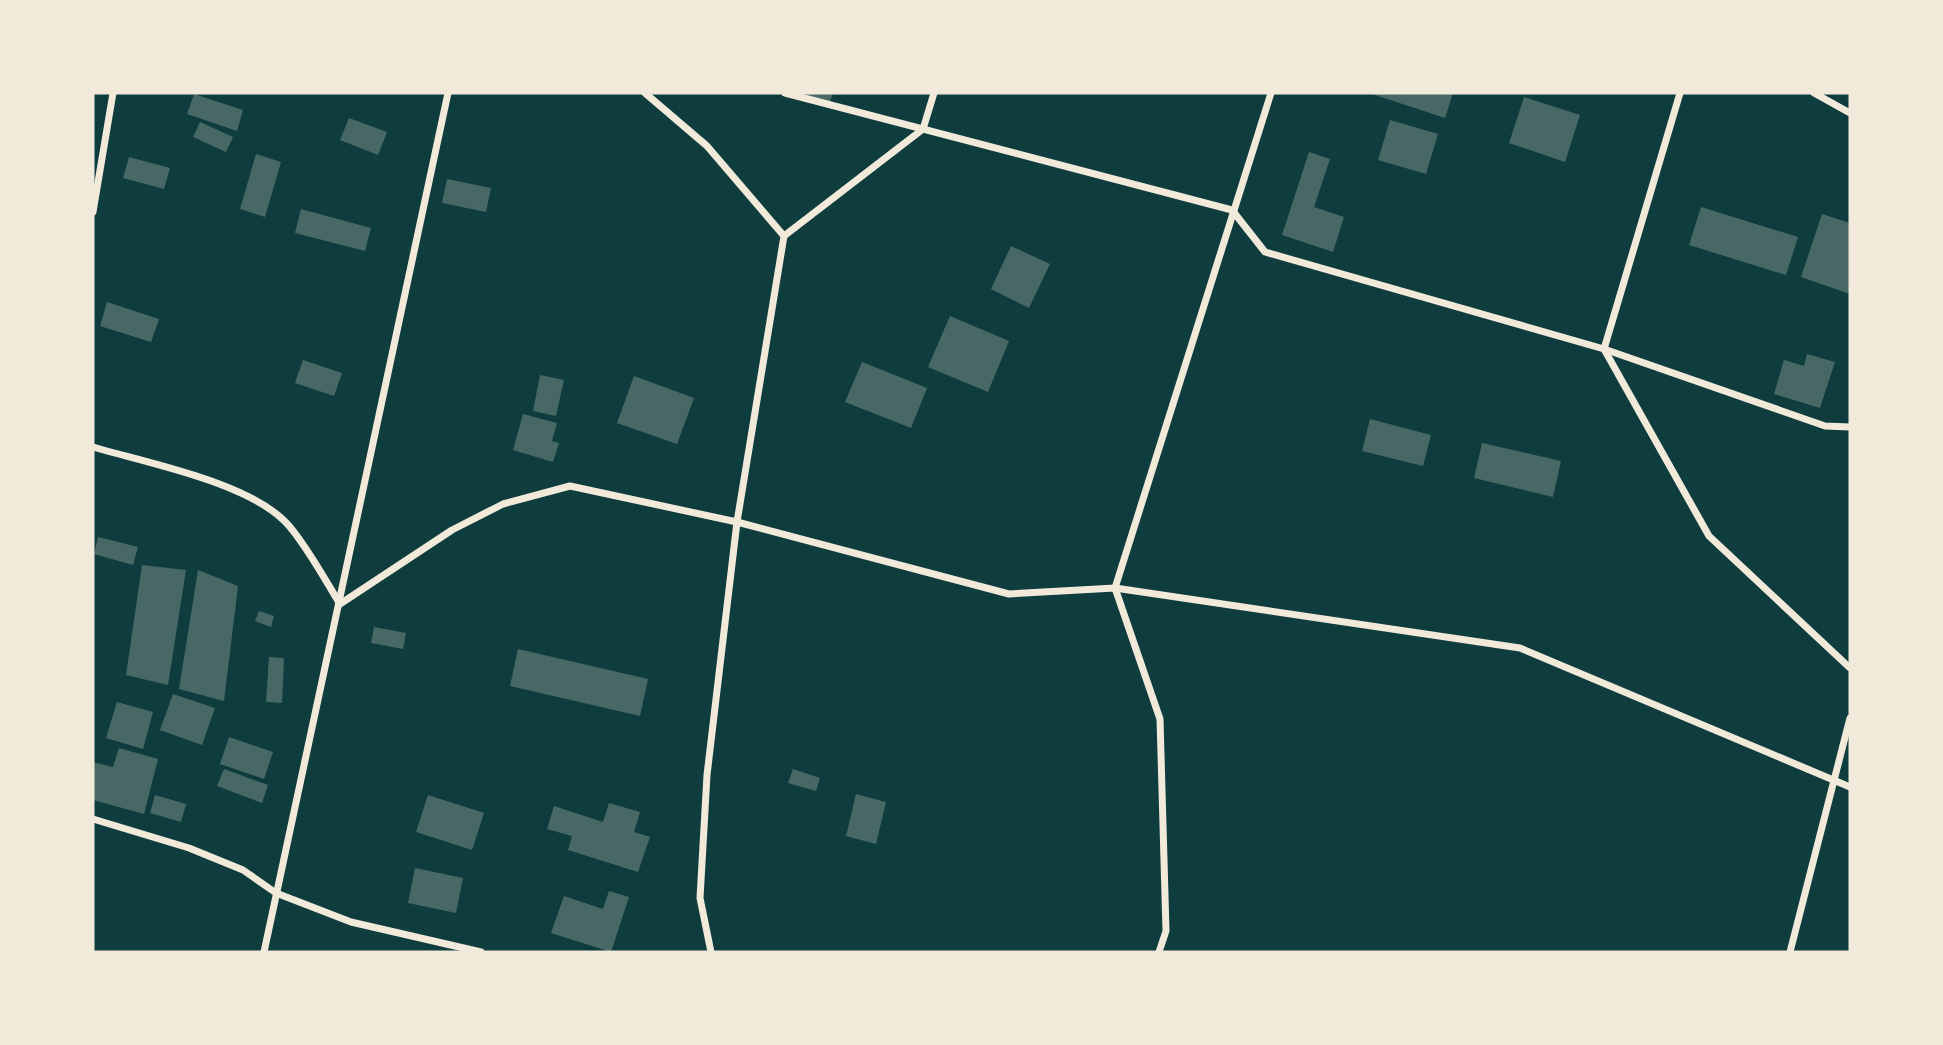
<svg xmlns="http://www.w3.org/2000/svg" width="1943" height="1045" font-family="'Fira Sans',sans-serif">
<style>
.building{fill:#486865}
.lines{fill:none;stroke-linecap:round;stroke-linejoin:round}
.minor{stroke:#f1e9da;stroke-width:7}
</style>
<rect width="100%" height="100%" fill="#0f3d3e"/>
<!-- building -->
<g class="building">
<polygon points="798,93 833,93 829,104"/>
<polygon points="1369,93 1453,93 1445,118"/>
<polygon points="194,94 243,110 237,131 187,114"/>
<polygon points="1524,97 1580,115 1565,162 1509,143"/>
<polygon points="349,118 387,132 378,155 340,140"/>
<polygon points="1390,120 1438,134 1426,174 1378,160"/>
<polygon points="200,122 233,137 226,152 193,137"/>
<polygon points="1309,152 1330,159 1314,207 1344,217 1333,252 1282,235"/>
<polygon points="256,154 281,162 265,217 240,209"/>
<polygon points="129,157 170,168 164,189 123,178"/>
<polygon points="447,179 491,188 486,212 442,203"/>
<polygon points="1701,207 1798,237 1786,275 1689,245"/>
<polygon points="301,209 371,228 365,251 295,233"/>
<polygon points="1822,214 1850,223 1850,294 1801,277"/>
<polygon points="1011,246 1050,264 1029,308 991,289"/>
<polygon points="107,302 159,319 151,342 100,326"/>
<polygon points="950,316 1009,341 988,392 928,367"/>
<polygon points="1807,354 1835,362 1820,408 1774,394 1784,360 1804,366"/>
<polygon points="303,360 342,373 334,396 295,383"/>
<polygon points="862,362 927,388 911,428 845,402"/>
<polygon points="540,375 564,380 556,416 533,411"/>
<polygon points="634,376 694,398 677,444 617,423"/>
<polygon points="523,414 557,423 552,441 559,443 553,462 513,450"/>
<polygon points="1370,419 1431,435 1423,466 1362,451"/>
<polygon points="1482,443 1561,461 1553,497 1474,478"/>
<polygon points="98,537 138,547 133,565 94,554"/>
<polygon points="142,565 186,570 168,685 126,675"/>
<polygon points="198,570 238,586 224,701 179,689"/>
<polygon points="259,611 274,616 271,627 255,621"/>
<polygon points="374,627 406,633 403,649 371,643"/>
<polygon points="518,649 648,679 640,716 510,686"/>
<polygon points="269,657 284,658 282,703 266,702"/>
<polygon points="173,694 215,708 202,745 160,730"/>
<polygon points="117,702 153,712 143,749 106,738"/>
<polygon points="229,737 273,752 264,779 220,764"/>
<polygon points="119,748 158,759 144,814 93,800 93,762 113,767"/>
<polygon points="224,769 268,785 262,803 217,786"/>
<polygon points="793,769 820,778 816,791 788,783"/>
<polygon points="856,794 886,802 876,844 846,836"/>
<polygon points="155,795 186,804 181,822 150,813"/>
<polygon points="428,795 484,813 472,850 416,832"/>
<polygon points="609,803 640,812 634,832 650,837 638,872 568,850 572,836 547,829 554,806 603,822"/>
<polygon points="415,868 463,878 456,913 408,903"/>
<polygon points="609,891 629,897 611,952 551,933 564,896 603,909"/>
</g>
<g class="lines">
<!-- minor -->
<g class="minor">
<polyline points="645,93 707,146 784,236 737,522 707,775 700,898 711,952"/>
<polyline points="785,93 1232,210 1265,252 1604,349 1825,426 1850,427"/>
<polyline points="1680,93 1604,349 1709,536 1850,668"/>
<polyline points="1814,93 1850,113"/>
<polyline points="93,212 113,93"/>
<polyline points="784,236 923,129 934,93"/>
<path d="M93 447C147 463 254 483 290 527 309 550 324 578 340 604L452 530 503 504 570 486 737 522 1009 594 1115 588 1520 648 1850 787"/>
<polyline points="93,819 189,848 243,870 276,893 351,922 481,952"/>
<polyline points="264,952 448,93"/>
<polyline points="1159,952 1166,931 1160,719 1115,588 1271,93"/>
<polyline points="1790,952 1850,718"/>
</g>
</g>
<!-- border -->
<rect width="1943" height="1045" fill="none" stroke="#f1e9da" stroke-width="189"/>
</svg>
